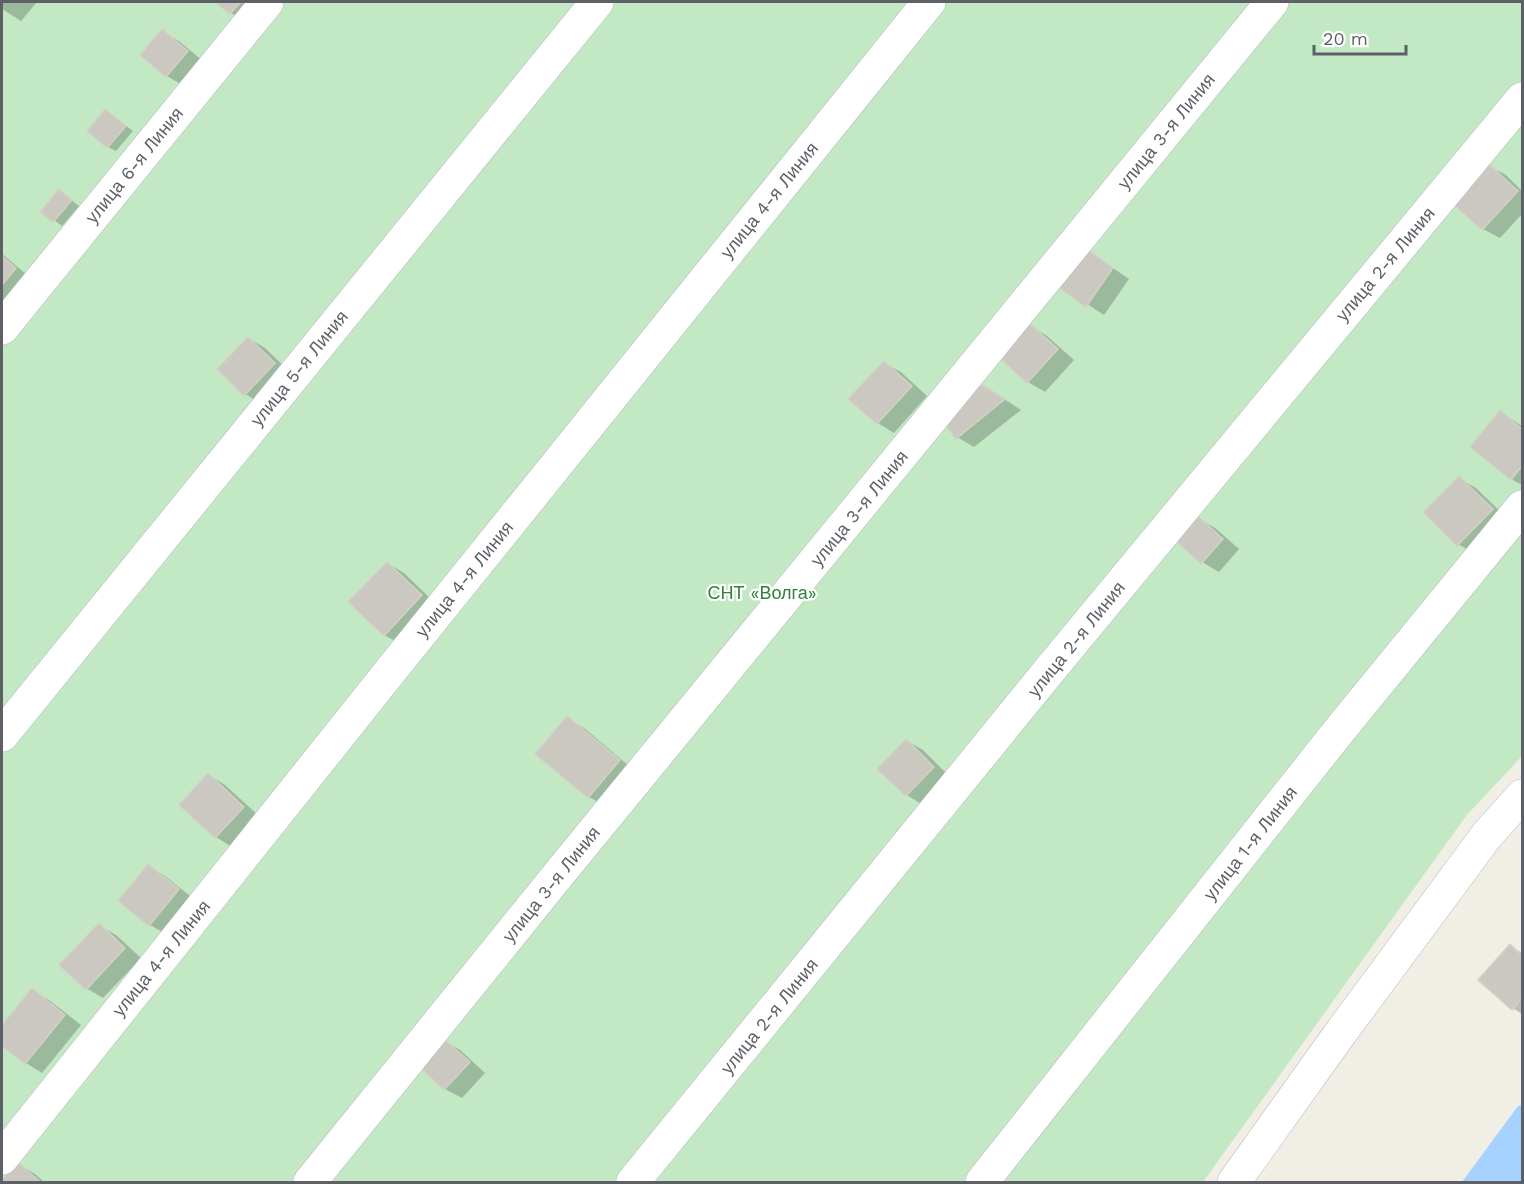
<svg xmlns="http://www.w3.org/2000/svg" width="1524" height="1184" font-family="'Work Sans',sans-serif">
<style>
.green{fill:#c2e8c4}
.water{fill:#a6d2ff}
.shadow{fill:#0003}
.building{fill:#cbc8c2;stroke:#d5d1c3;stroke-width:1.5}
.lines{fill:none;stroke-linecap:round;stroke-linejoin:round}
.minor-casing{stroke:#b8babf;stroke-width:34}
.minor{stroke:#fff;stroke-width:33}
.labels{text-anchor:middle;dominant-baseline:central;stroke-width:4.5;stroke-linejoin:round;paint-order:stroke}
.street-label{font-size:18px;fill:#5d6066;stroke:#fff}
.park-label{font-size:18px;fill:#31813b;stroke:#fff}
</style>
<rect width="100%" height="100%" fill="#f0eee5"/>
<!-- green -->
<polygon class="green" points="2,2 1522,2 1522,756 1466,816 1203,1182 2,1182"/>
<!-- water -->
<polygon class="water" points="1522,1105 1522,1182 1462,1182 1518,1106"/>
<!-- shadow -->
<g class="shadow">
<polygon points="2,2 37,2 21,21 2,9"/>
<polygon points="217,2 265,2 248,23 231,13"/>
<polygon points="162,31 179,41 204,62 184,86 167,76 142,55"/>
<polygon points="106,111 133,131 116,151 108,147"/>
<polygon points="1489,166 1506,175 1522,191 1522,214 1500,238 1483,229"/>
<polygon points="59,191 79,206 62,226 42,211"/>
<polygon points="1085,249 1129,279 1104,315 1059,286"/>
<polygon points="2,254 32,279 2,307"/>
<polygon points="1031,326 1047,336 1074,360 1045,392 1028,382 1002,358"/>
<polygon points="248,338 265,348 291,373 262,404 245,394"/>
<polygon points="884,363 901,372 927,396 894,433 878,423"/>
<polygon points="990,390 1021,410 974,447 957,437"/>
<polygon points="1500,412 1522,426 1522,485 1511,479"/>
<polygon points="1459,478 1476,488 1509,520 1475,554 1458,544"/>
<polygon points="1198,518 1215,528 1239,549 1219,572 1202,562"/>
<polygon points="387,563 404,573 438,606 401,644 384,635"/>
<polygon points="567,718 584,728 635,771 606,806 589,797"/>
<polygon points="907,741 923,750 950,777 923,805 907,795"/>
<polygon points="209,775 225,785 260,817 232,847 216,837"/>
<polygon points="148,866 165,876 195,900 166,934 150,925"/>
<polygon points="99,925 116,935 141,958 103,998 86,988"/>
<polygon points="1510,946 1522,953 1522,1014 1513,1008"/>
<polygon points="32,990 49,1000 81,1025 42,1073 26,1063 2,1044 2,1028"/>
<polygon points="443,1040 460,1050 485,1073 462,1098 445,1089 420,1065"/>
<polygon points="18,1164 35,1174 44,1182 2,1182"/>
</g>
<!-- building -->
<g class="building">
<polygon points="215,2 241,2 230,14"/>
<polygon points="162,29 188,51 166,77 140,55"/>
<polygon points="105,109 126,126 107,148 87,131"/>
<polygon points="1489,164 1518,191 1482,230 1452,203"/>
<polygon points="59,189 72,200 53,222 40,212"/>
<polygon points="1084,247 1113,268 1086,307 1057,286"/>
<polygon points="2,256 16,268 2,285"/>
<polygon points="1030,324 1058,349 1027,383 1000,358"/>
<polygon points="248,337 275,363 244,396 217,369"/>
<polygon points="884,361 912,386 877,424 848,399"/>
<polygon points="973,379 1005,399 956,439 945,424"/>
<polygon points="1500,410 1522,429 1522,466 1511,480 1470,447"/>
<polygon points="1459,476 1493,509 1457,546 1423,512"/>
<polygon points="1198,516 1223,539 1201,564 1176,541"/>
<polygon points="387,562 422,595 384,636 348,602"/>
<polygon points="567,716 620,760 588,798 535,754"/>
<polygon points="906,739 934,767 906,796 877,769"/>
<polygon points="208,773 244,807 215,838 179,805"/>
<polygon points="148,864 179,889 149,926 118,901"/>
<polygon points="99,923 125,948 86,990 59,965"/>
<polygon points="1510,944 1522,956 1522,998 1512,1010 1478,980"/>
<polygon points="32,988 65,1015 25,1064 2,1046 2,1025"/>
<polygon points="443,1038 470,1062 444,1090 418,1065"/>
<polygon points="18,1162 40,1182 2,1182 2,1180"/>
</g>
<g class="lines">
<defs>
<g id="minor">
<polyline points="2,328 267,2"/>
<polyline points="2,735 597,2"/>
<polyline points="2,1158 388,674 929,2"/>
<polyline points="310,1182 554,880 1272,2"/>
<polyline points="633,1182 1053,666 1522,99"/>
<polyline points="982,1182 1338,732 1522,507"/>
<polyline points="1234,1182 1339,1035 1487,835 1522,796"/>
</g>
</defs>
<!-- minor casing -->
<use href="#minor" class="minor-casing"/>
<!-- minor -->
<use href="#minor" class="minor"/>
</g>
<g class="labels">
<!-- street labels -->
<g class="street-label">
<text transform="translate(1166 131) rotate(-51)">улица 3-я Линия</text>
<text transform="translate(134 165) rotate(-51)">улица 6-я Линия</text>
<text transform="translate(769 200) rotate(-51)">улица 4-я Линия</text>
<text transform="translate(1385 264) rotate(-50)">улица 2-я Линия</text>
<text transform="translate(299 368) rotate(-51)">улица 5-я Линия</text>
<text transform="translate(859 508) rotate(-51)">улица 3-я Линия</text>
<text transform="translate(464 579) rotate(-51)">улица 4-я Линия</text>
<text transform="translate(1076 639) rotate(-51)">улица 2-я Линия</text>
<text transform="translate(1250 843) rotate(-52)">улица 1-я Линия</text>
<text transform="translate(551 884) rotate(-51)">улица 3-я Линия</text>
<text transform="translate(161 958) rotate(-51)">улица 4-я Линия</text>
<text transform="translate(769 1016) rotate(-51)">улица 2-я Линия</text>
</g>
<!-- park labels -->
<g class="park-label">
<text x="762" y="592">СНТ «Волга»</text>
</g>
</g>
<!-- border -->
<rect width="1524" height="1184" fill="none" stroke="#5d6066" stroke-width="6"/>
<!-- scale -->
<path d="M1314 45v9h92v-9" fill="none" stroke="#5d6066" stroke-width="3"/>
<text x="1323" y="45" font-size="18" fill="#5d6066" stroke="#ffffff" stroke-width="4.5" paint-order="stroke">20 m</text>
</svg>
